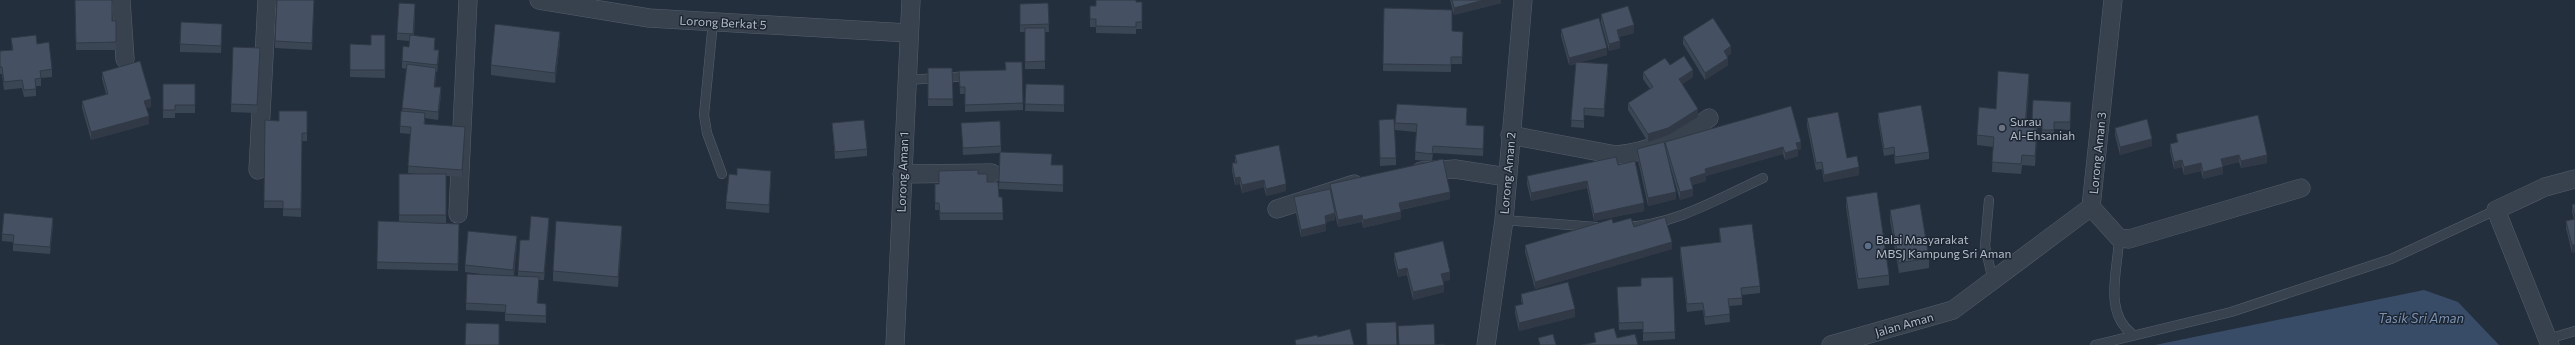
<svg xmlns="http://www.w3.org/2000/svg" width="2575" height="345" font-family="Commissioner,sans-serif">
<style>
.water{fill:#394c67}
.lines{fill:none;stroke-linecap:round;stroke-linejoin:round}
.service-casing{stroke:#565f6c;stroke-width:10}
.minor-casing{stroke:#565f6c;stroke-width:19}
.service{stroke:#38414e;stroke-width:9}
.minor{stroke:#38414e;stroke-width:18}
.wall{fill:#3b4654}
.shaded-wall{fill:#303945}
.building{fill:#455162;stroke:#303945}
.worship-dot{fill:#6b7280;stroke:#1d2633;stroke-width:1.5}
.service-dot{fill:#5c6f8a;stroke:#1d2633;stroke-width:1.5}
.labels{text-anchor:middle;dominant-baseline:central;stroke-width:3;stroke-linejoin:round;paint-order:stroke}
.street-label{font-size:12px;fill:#b4bcc9;stroke:#1d2633}
.poi-label{font-size:12px;fill:#b4bcc9;stroke:#1d2633;text-anchor:start}
.water-label{font-size:13px;font-style:italic;fill:#7c92b1;stroke:#1d2633}
</style>
<rect width="100%" height="100%" fill="#242f3e"/>
<!-- water -->
<polygon class="water" points="2424,290 2458,302 2499,345 2155,345"/>
<g class="lines">
<defs>
<g id="service">
<polyline points="713,22 704,115 707,133 722,174"/>
<polyline points="906,80 971,76"/>
<polyline points="1989,200 1985,246 1993,281"/>
<polyline points="1504,220 1596,227"/>
<path d="M1623 227C1673 226 1718 199 1763 178"/>
<path d="M2119 238C2118 271 2103 311 2132 334"/>
<polyline points="2548,339 2575,331"/>
<polyline points="2095,345 2231,312 2391,259 2496,210"/>
</g>
<g id="minor">
<polyline points="121,0 125,59"/>
<polyline points="539,0 649,18 908,33"/>
<path d="M1510 135 1616 155C1648 152 1683 138 1709 118"/>
<polyline points="258,170 267,0"/>
<polyline points="1421,171 1455,169 1507,177"/>
<polyline points="902,174 992,173"/>
<polyline points="2091,207 2119,238 2129,239 2301,188"/>
<polyline points="1277,209 1354,184"/>
<polyline points="458,214 468,0"/>
<polyline points="895,345 911,0"/>
<polyline points="1486,345 1504,220 1523,0"/>
<polyline points="1831,345 1953,310 2091,207 2113,0"/>
<polyline points="2550,345 2496,210 2545,187 2575,179"/>
</g>
</defs>
<!-- service casing -->
<use href="#service" class="service-casing"/>
<!-- minor casing -->
<use href="#minor" class="minor-casing"/>
<!-- service -->
<use href="#service" class="service"/>
<!-- minor -->
<use href="#minor" class="minor"/>
</g>
<!-- wall -->
<g class="wall">
<polygon points="75,0 112,21 116,21 116,50 76,50"/>
<polygon points="314,0 312,50 275,48 275,41"/>
<polygon points="1450,0 1501,0 1501,3 1454,15"/>
<polygon points="1136,2 1142,2 1142,29 1136,29 1136,34 1096,33 1096,27 1090,27 1090,6 1096,6"/>
<polygon points="1048,3 1049,32 1045,32 1045,69 1025,69 1025,32 1020,32 1020,4"/>
<polygon points="1384,8 1452,31 1463,32 1462,64 1451,64 1451,72 1383,71"/>
<polygon points="415,11 414,36 435,45 435,50 439,58 437,72 436,72 435,87 441,95 438,120 425,118 425,124 465,134 462,177 446,176 446,223 426,223 459,224 458,271 377,269 378,221 399,222 399,174 415,174 408,173 410,134 400,133 400,126 402,111 407,69 402,68 402,61 409,47 410,41 397,40 397,33"/>
<polygon points="1601,14 1634,33 1619,37 1620,48 1609,51 1601,22"/>
<polygon points="1561,29 1607,55 1581,62 1608,72 1604,117 1584,115 1584,128 1571,127 1576,64 1569,65 1561,36"/>
<polygon points="222,32 221,53 180,52 180,44"/>
<polygon points="385,35 385,78 350,77 350,44 371,45"/>
<polygon points="1683,37 1731,54 1727,56 1728,65 1705,80 1683,44"/>
<polygon points="11,38 37,44 52,69 52,77 41,78 41,86 36,86 36,96 24,97 22,88 4,90 2,74 0,74 0,51 12,50"/>
<polygon points="560,42 555,83 491,75 491,65"/>
<polygon points="260,55 257,113 231,112 231,104"/>
<polygon points="1005,62 1023,103 1023,110 965,112 965,94 960,94 959,71 1005,70"/>
<polygon points="1670,65 1693,77 1682,84 1698,117 1668,135 1648,142 1628,110 1628,103 1650,89 1643,79 1643,72"/>
<polygon points="928,68 952,68 953,106 928,106"/>
<polygon points="102,72 151,107 146,108 149,124 91,140 82,108 82,101 106,94 102,79"/>
<polygon points="163,84 195,84 195,113 175,113 175,118 163,118"/>
<polygon points="1026,84 1064,85 1064,112 1025,111"/>
<polygon points="2029,84 2026,127 2037,138 2035,166 2022,165 2021,174 1992,172 1993,147 1977,145 1977,135 1996,109"/>
<polygon points="2071,110 2070,130 2054,129 2054,137 2042,137 2042,128 2032,128 2032,120"/>
<polygon points="307,111 307,141 302,141 301,217 283,216 283,208 264,208 265,120 279,121"/>
<polygon points="1878,113 1929,152 1929,159 1895,164 1894,154 1884,156 1878,120"/>
<polygon points="1467,116 1467,125 1484,133 1483,156 1433,153 1432,161 1415,160 1416,132 1395,130 1395,123"/>
<polygon points="1807,118 1847,158 1859,175 1824,182 1822,169 1816,170 1807,126"/>
<polygon points="1379,120 1396,158 1396,165 1380,166"/>
<polygon points="832,123 867,149 867,156 835,159"/>
<polygon points="961,123 1001,146 1001,152 1051,165 1063,165 1063,192 999,189 1000,153 963,155"/>
<polygon points="2115,128 2152,146 2120,155 2115,135"/>
<polygon points="2176,134 2267,163 2241,168 2239,162 2223,166 2223,174 2203,179 2201,171 2184,175 2182,167 2174,169 2170,151 2170,144 2177,142"/>
<polygon points="1665,142 1801,149 1798,150 1798,156 1785,160 1783,154 1706,176 1706,181 1692,185 1693,196 1680,200 1668,158 1676,199 1648,206 1637,156 1637,149 1665,147"/>
<polygon points="1235,155 1286,191 1266,196 1264,187 1242,193 1240,184 1235,185 1232,171 1232,163 1235,163"/>
<polygon points="1618,165 1644,211 1594,221 1587,188 1531,201 1527,184 1527,176"/>
<polygon points="978,174 987,182 999,197 1002,197 1003,220 940,220 939,210 935,210 935,184 939,184"/>
<polygon points="771,178 769,213 726,209 726,202"/>
<polygon points="1330,184 1450,199 1401,210 1401,219 1363,228 1362,222 1338,227 1330,191"/>
<polygon points="1294,197 1335,220 1326,222 1326,231 1301,237 1294,204"/>
<polygon points="1846,197 1889,275 1889,285 1858,289 1846,207"/>
<polygon points="2575,204 2575,252 2572,253 2566,228 2566,221 2574,219 2572,212 2572,205"/>
<polygon points="1890,210 1929,258 1929,268 1899,273 1890,220"/>
<polygon points="53,225 50,254 13,251 13,242 2,241 2,234"/>
<polygon points="549,225 544,280 539,280 538,303 546,304 546,323 505,321 505,312 466,310 466,303 489,275 465,272 465,265 517,243 514,276 518,276 518,271 529,240"/>
<polygon points="1634,227 1672,249 1535,289 1525,252 1525,245"/>
<polygon points="1719,228 1760,286 1760,293 1742,295 1742,305 1729,306 1730,322 1705,325 1703,310 1687,312 1680,255 1680,247 1720,242"/>
<polygon points="622,236 618,287 553,281 553,271"/>
<polygon points="1394,253 1450,280 1443,281 1444,292 1413,300 1407,275 1398,277 1394,260"/>
<polygon points="1617,287 1675,332 1675,339 1643,341 1643,329 1619,330"/>
<polygon points="1521,294 1575,317 1519,331 1515,313 1515,306 1522,304 1521,301"/>
<polygon points="1594,333 1617,338 1595,342"/>
</g>
<!-- shaded-wall -->
<g class="shaded-wall">
<polygon points="1484,0 1501,0 1501,3 1454,15 1454,8"/>
<polygon points="1634,25 1634,33 1617,37 1617,30"/>
<polygon points="560,32 560,42 555,83 555,73"/>
<polygon points="1620,41 1620,48 1609,51 1609,44"/>
<polygon points="1731,46 1731,54 1724,58 1724,51"/>
<polygon points="1607,48 1607,55 1569,65 1569,58"/>
<polygon points="439,50 439,58 437,72 437,65"/>
<polygon points="1728,58 1728,65 1705,80 1705,73"/>
<polygon points="1608,64 1608,72 1604,117 1604,109"/>
<polygon points="436,68 436,75 434,94 434,87"/>
<polygon points="1693,70 1693,77 1679,86 1679,79"/>
<polygon points="2029,74 2029,84 2025,137 2025,127"/>
<polygon points="441,87 441,95 438,120 438,112"/>
<polygon points="151,99 151,107 144,109 144,101"/>
<polygon points="1698,109 1698,117 1668,135 1648,142 1648,134"/>
<polygon points="149,116 149,124 91,140 91,132"/>
<polygon points="465,127 465,134 462,177 462,170"/>
<polygon points="2037,128 2037,138 2035,166 2035,156"/>
<polygon points="2152,139 2152,146 2120,155 2120,147"/>
<polygon points="1801,142 1801,149 1798,150 1798,156 1785,160 1785,153 1796,143"/>
<polygon points="1783,147 1783,154 1706,176 1706,181 1690,185 1690,178 1705,169"/>
<polygon points="2239,155 2239,162 2221,166 2221,159"/>
<polygon points="2267,155 2267,163 2241,168 2241,161"/>
<polygon points="2182,160 2182,167 2174,169 2174,162"/>
<polygon points="2201,163 2201,171 2184,175 2184,167"/>
<polygon points="1859,167 1859,175 1824,182 1824,175"/>
<polygon points="2223,167 2223,174 2203,179 2203,172"/>
<polygon points="771,171 771,178 769,213 769,205"/>
<polygon points="1240,177 1240,184 1235,185 1235,178"/>
<polygon points="1264,180 1264,187 1242,193 1242,185"/>
<polygon points="1587,181 1587,188 1531,201 1531,193"/>
<polygon points="1286,184 1286,191 1266,196 1266,189"/>
<polygon points="1693,189 1693,196 1680,200 1680,192"/>
<polygon points="1450,192 1450,199 1399,210 1399,203"/>
<polygon points="1676,192 1676,199 1648,206 1648,198"/>
<polygon points="1644,203 1644,211 1594,221 1594,214"/>
<polygon points="1401,212 1401,219 1363,228 1363,220"/>
<polygon points="1335,213 1335,220 1325,223 1325,216"/>
<polygon points="1362,215 1362,222 1338,227 1338,220"/>
<polygon points="53,218 53,225 50,254 50,247"/>
<polygon points="549,218 549,225 544,280 544,273"/>
<polygon points="1326,224 1326,231 1301,237 1301,230"/>
<polygon points="622,226 622,236 618,287 618,277"/>
<polygon points="517,236 517,243 513,277 513,270"/>
<polygon points="1672,242 1672,249 1535,289 1535,282"/>
<polygon points="2572,245 2575,245 2575,252 2572,253"/>
<polygon points="1407,268 1407,275 1398,277 1398,270"/>
<polygon points="1450,272 1450,280 1441,282 1441,274"/>
<polygon points="1444,285 1444,292 1413,300 1413,292"/>
<polygon points="1575,309 1575,317 1519,331 1519,323"/>
</g>
<!-- building -->
<g class="building">
<polygon points="75,0 112,0 112,21 116,21 116,42 76,43"/>
<polygon points="277,0 314,0 312,43 275,41"/>
<polygon points="1096,0 1136,0 1136,2 1142,2 1142,22 1136,22 1136,27 1096,26 1096,19 1090,19 1090,6 1096,6"/>
<polygon points="1452,0 1484,0 1454,8"/>
<polygon points="399,3 415,4 413,34 397,33"/>
<polygon points="1048,3 1049,24 1020,25 1020,4"/>
<polygon points="1628,6 1634,25 1617,30 1620,41 1609,44 1601,14"/>
<polygon points="1384,8 1452,10 1452,31 1463,32 1462,57 1451,57 1451,65 1383,64"/>
<polygon points="1599,18 1607,48 1569,58 1561,29"/>
<polygon points="1713,18 1731,46 1724,51 1728,58 1705,73 1683,37"/>
<polygon points="181,22 222,24 221,46 180,44"/>
<polygon points="495,24 560,32 555,73 491,65"/>
<polygon points="1025,28 1045,28 1045,61 1025,62"/>
<polygon points="36,35 37,44 49,42 52,69 40,71 41,78 35,79 36,89 24,90 22,80 4,82 2,67 0,67 0,51 13,50 11,38"/>
<polygon points="371,35 385,35 385,70 350,70 350,44 371,45"/>
<polygon points="410,35 435,38 434,50 439,50 437,65 402,61 403,46 409,47"/>
<polygon points="233,47 260,48 257,105 231,104"/>
<polygon points="1684,56 1693,70 1679,79 1698,109 1668,128 1648,134 1628,103 1653,87 1643,72 1665,58 1670,65"/>
<polygon points="140,61 151,99 144,101 149,116 91,132 82,101 108,94 102,72"/>
<polygon points="1005,62 1022,62 1023,103 965,105 965,87 960,87 959,71 1006,70"/>
<polygon points="1576,62 1608,64 1604,109 1584,108 1584,121 1571,120"/>
<polygon points="407,64 436,68 434,87 441,87 438,112 402,108"/>
<polygon points="928,68 952,68 953,99 928,99"/>
<polygon points="1998,71 2029,74 2025,127 2037,128 2035,156 2022,155 2021,164 1992,162 1994,137 1977,135 1979,107 1996,109"/>
<polygon points="163,84 195,84 195,105 175,105 175,110 163,110"/>
<polygon points="1026,84 1064,85 1064,105 1025,104"/>
<polygon points="2033,100 2071,102 2070,122 2054,122 2054,130 2042,130 2042,121 2032,120"/>
<polygon points="1397,104 1467,108 1466,125 1484,126 1483,149 1433,146 1432,154 1415,152 1417,124 1395,123"/>
<polygon points="1921,105 1929,152 1895,157 1894,147 1884,149 1878,113"/>
<polygon points="1791,106 1801,142 1796,143 1798,149 1785,153 1783,147 1705,169 1706,173 1690,178 1693,189 1680,192 1665,142"/>
<polygon points="279,111 307,111 307,133 302,133 301,209 283,209 283,201 264,201 265,120 279,121"/>
<polygon points="401,111 425,113 424,124 465,127 462,170 408,166 411,127 400,126"/>
<polygon points="1838,112 1847,158 1857,156 1859,167 1824,175 1822,162 1816,163 1807,118"/>
<polygon points="2258,115 2267,155 2241,161 2239,155 2221,159 2223,167 2203,172 2201,163 2184,167 2182,160 2174,162 2170,144 2178,142 2176,134"/>
<polygon points="1394,119 1396,158 1380,158 1379,120"/>
<polygon points="2147,119 2152,139 2120,147 2115,128"/>
<polygon points="864,120 867,149 835,152 832,123"/>
<polygon points="1000,121 1001,146 963,148 961,123"/>
<polygon points="1664,142 1676,192 1648,198 1637,149"/>
<polygon points="1279,145 1286,184 1266,189 1264,180 1242,185 1240,177 1235,178 1232,163 1237,163 1235,155"/>
<polygon points="1000,152 1052,154 1051,165 1063,165 1063,185 999,182"/>
<polygon points="1616,157 1618,165 1635,161 1644,203 1594,214 1587,181 1531,193 1527,176"/>
<polygon points="1443,159 1450,192 1399,203 1401,212 1363,220 1362,215 1338,220 1330,184"/>
<polygon points="737,168 771,171 769,205 726,202 729,174 737,175"/>
<polygon points="978,170 978,174 987,174 987,182 998,182 999,197 1002,197 1003,213 940,213 939,203 935,203 935,184 939,184 939,171"/>
<rect x="399" y="174" width="47" height="41"/>
<polygon points="1330,189 1335,213 1325,216 1326,224 1301,230 1294,197"/>
<polygon points="1877,192 1889,275 1858,279 1846,197"/>
<polygon points="1920,204 1929,258 1899,263 1890,210"/>
<polygon points="2575,204 2575,217 2572,205"/>
<polygon points="4,213 53,218 50,247 13,244 14,235 2,234"/>
<polygon points="531,216 549,218 544,273 518,271 520,240 529,240"/>
<polygon points="1665,217 1672,242 1535,282 1525,245 1612,219 1613,223 1631,218 1634,227"/>
<polygon points="2575,219 2575,245 2572,245 2566,221"/>
<polygon points="378,221 459,224 458,264 377,262"/>
<polygon points="556,221 622,226 618,277 553,271"/>
<polygon points="1752,224 1760,286 1741,288 1742,298 1728,299 1730,314 1705,317 1703,303 1687,304 1680,247 1721,242 1719,228"/>
<polygon points="468,231 517,236 513,270 465,265"/>
<polygon points="1443,241 1450,272 1441,274 1444,285 1413,292 1407,268 1398,270 1394,253"/>
<polygon points="467,274 539,277 537,303 546,304 546,316 505,314 506,305 466,303"/>
<polygon points="1673,277 1675,332 1643,333 1643,322 1619,323 1617,287 1641,286 1641,278"/>
<polygon points="1568,282 1575,309 1519,323 1515,306 1523,304 1521,294"/>
<polygon points="1396,322 1397,345 1367,345 1366,323"/>
<polygon points="466,323 499,324 499,345 465,345"/>
<polygon points="1434,324 1435,345 1444,344 1444,345 1399,345 1398,326"/>
<polygon points="1614,328 1617,338 1635,334 1638,345 1582,345 1596,342 1594,333"/>
<polygon points="1350,329 1354,345 1296,345 1295,340 1317,335 1318,337"/>
<polygon points="1553,334 1556,345 1540,345 1538,338"/>
</g>
<!-- markers -->
<circle class="worship-dot" cx="2002" cy="128" r="4"/>
<circle class="service-dot" cx="1868" cy="246" r="4"/>
<g class="labels">
<!-- street labels -->
<g class="street-label">
<text transform="translate(723 22) rotate(3)">Lorong Berkat 5</text>
<text transform="translate(2097 153) rotate(-84)">Lorong Aman 3</text>
<text transform="translate(902 172) rotate(-88)">Lorong Aman 1</text>
<text transform="translate(1507 173) rotate(-85)">Lorong Aman 2</text>
<text transform="translate(1904 324) rotate(-16)">Jalan Aman</text>
</g>
<!-- poi labels -->
<g class="poi-label">
<text x="2010" y="121">Surau<tspan x="2010" dy="14">Al-Ehsaniah</tspan></text>
<text x="1876" y="239">Balai Masyarakat<tspan x="1876" dy="14">MBSJ Kampung Sri Aman</tspan></text>
</g>
<!-- water labels -->
<g class="water-label">
<text x="2421" y="318">Tasik Sri Aman</text>
</g>
</g>
</svg>
